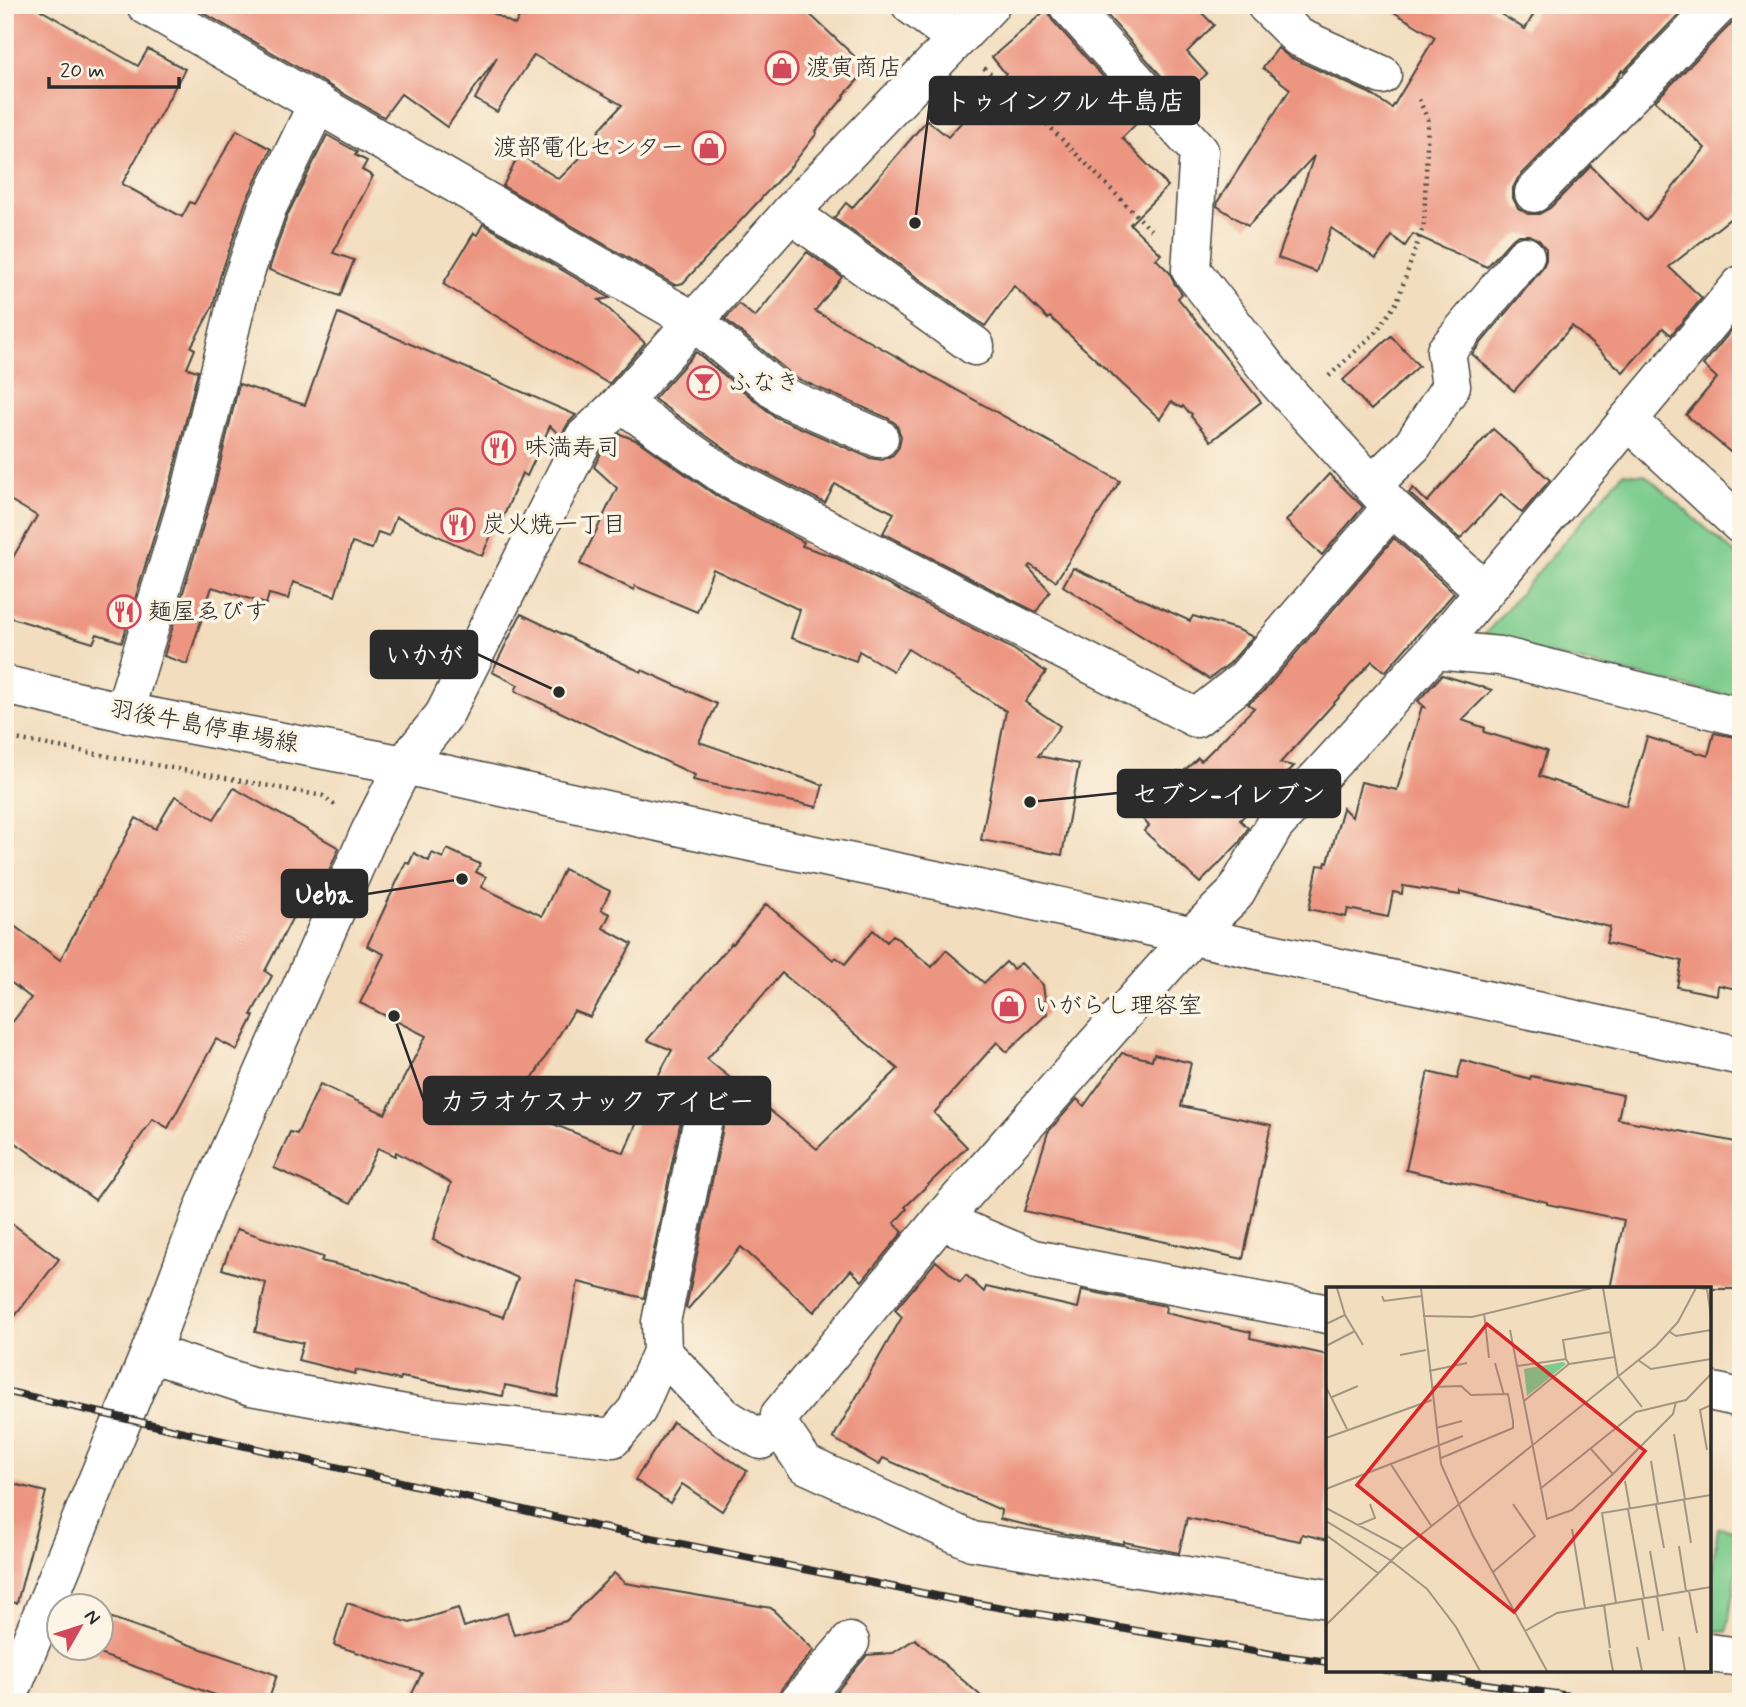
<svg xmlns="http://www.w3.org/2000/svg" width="1746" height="1707" font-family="Mynerve,'Klee One',sans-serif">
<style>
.green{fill:#7dcc8d;stroke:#547c5c;stroke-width:2}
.building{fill:#ec9581;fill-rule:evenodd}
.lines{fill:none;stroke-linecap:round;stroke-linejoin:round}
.street-casing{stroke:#494641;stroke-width:41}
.secondary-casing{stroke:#494641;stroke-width:41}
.path{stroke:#494641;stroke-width:4.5;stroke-dasharray:2 5;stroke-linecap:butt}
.street{stroke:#fff;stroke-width:38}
.secondary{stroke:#fff;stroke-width:38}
.rail-casing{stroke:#2b2b2b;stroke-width:8}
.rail{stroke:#fcf5e5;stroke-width:5;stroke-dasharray:16;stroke-linecap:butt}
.labels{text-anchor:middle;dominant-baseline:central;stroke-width:7;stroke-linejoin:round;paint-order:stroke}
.poi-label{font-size:24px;fill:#2b2b2b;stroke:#fcf5e5;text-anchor:start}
.street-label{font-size:24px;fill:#2b2b2b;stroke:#fcf5e5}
.inset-road{fill:none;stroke:#a29683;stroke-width:2}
.view{fill:#d62828;fill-opacity:0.15;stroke:#d62828;stroke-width:3.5}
.inset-edge{fill:none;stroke:#2b2b2b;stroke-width:3.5}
.leader{fill:none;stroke:#2b2b2b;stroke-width:2.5}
.callout-dot{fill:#2b2b2b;stroke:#fcf5e5;stroke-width:2.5}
.callout{fill:#2b2b2b;stroke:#2b2b2b;stroke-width:2.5}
.callout-label{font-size:26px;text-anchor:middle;font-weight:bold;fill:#fff}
</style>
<rect width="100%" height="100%" fill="#fcf5e5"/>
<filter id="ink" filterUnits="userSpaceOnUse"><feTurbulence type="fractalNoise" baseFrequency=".0143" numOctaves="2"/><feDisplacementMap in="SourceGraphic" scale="14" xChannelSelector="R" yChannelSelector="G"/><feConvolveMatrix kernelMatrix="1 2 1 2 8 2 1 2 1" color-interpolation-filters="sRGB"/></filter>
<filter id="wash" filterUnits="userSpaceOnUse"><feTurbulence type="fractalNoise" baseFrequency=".00686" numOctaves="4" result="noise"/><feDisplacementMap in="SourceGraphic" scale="28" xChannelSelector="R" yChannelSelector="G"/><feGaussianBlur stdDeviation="1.57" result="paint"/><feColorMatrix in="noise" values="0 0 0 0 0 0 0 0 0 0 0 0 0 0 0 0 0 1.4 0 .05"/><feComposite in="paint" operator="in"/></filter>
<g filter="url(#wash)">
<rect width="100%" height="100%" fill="#f2ddbe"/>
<!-- green -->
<g class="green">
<polygon points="1623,473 1645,475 1741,559 1741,699 1481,639"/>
<polygon points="1718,1528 1741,1531 1741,1541 1727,1632 1709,1630 1709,1591"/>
</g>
<g id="blocks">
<!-- building -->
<g class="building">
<polygon points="5,5 32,5 138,66 148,49 185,69 122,184 182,217 190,202 194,204 237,130 271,149 246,201 220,277 213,306 191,347 195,349 187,368 198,371 172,477 122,642 97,634 93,643 5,616 5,571 37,516 5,497"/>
<polygon points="190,5 478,5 515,25 525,5 800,5 868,69 844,95 845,96 816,131 817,133 792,165 683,283 675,285 503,186 519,154 559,179 603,135 598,131 622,105 534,55 497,112 475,99 497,57 447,127 401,94 384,117"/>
<polygon points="1098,5 1194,5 1214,25 1187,52 1207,74 1180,97"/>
<polygon points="1382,5 1486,5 1525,29 1539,5 1688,5 1624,71 1622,70 1616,79 1518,178 1513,188 1513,198 1518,208 1528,214 1539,214 1550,208 1591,166 1646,221 1705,148 1655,101 1735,20 1740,11 1741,5 1741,210 1669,267 1702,298 1671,335 1663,328 1623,372 1572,326 1514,391 1472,354 1542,269 1546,260 1546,249 1539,240 1529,235 1518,235 1509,242 1487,267 1413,234 1405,246 1392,236 1376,259 1331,228 1316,272 1278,258 1314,156 1248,226 1217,206 1218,201 1290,89 1263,68 1278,48 1289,57 1369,93 1392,108 1435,37"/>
<polygon points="1047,9 1052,20 1141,119 1122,138 1168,186 1130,224 1161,254 1156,259 1170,273 1174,283 1182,294 1178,298 1261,402 1211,441 1191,416 1192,414 1187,411 1183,406 1182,408 1171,402 1160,419 1050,317 1048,319 1014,286 985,326 834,218 846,203 852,208 927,120 948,137 1006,74 992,57"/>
<polygon points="327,135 357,152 355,155 367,161 362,170 373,176 333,253 354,260 340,296 269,270 287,216"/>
<polygon points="483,224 610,298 599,300 645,343 609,384 443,284 474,233 477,235"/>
<polygon points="807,252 842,277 815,311 1120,481 1056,581 1030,565 1028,567 1050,591 1036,612 883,533 894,513 835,484 825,503 739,459 654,399 696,352 775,417 870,458 882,460 893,455 899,447 901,436 896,424 888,418 796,378 725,319 739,304 755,317"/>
<polygon points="338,313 576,415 569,422 561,436 550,426 527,476 522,473 502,520 498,519 482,556 396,517 389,536 378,532 372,549 352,543 335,596 293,582 288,599 269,594 266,604 212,587 187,664 164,656 214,489 239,384 305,405"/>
<polygon points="1734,327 1741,333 1741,461 1686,415 1717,378 1703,365"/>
<polygon points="1391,336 1419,366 1371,410 1343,380"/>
<polygon points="1493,429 1550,480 1522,513 1501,494 1460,539 1409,493 1413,488 1427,502"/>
<polygon points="620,434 638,441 718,497 804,542 802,546 832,556 1013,649 1046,672 1025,702 1060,726 1038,756 1079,764 1062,855 981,840 1006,711 908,649 893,671 859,651 856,661 791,638 800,610 713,569 697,612 635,586 634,590 580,564 617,488 594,467 602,451"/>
<polygon points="1329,474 1363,507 1322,555 1286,521"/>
<polygon points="1394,538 1454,593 1385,672 1372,661 1280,763 1294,766 1240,820 1248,828 1239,843 1200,883 1144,831 1149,826 1135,810 1178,771 1181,774 1198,758 1201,761 1254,708 1248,704 1262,693"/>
<polygon points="1073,568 1190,621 1193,616 1239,630 1253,637 1230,663 1209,679 1063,586"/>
<polygon points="521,614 641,672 642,670 717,704 699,742 823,785 817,807 693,780 695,775 515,691 518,685 492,672"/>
<polygon points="1442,675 1492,690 1462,720 1485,728 1484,732 1547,751 1539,776 1626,806 1647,737 1708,756 1714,733 1741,738 1741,990 1718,985 1717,995 1677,987 1682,961 1606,943 1610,927 1460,891 1460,895 1403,886 1402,894 1393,892 1388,917 1348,909 1346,917 1309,909 1318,865 1325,866 1326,862 1328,862 1343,808 1352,817 1361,782 1397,790 1422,706 1426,708 1418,701"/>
<polygon points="234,788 339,848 311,912 299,905 265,971 272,976 251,1015 254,1016 237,1050 216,1039 168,1128 153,1119 95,1200 5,1135 5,1032 31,998 5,978 5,919 60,960 136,818 156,829 175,796 214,819"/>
<path d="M447 849 480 864 476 872 486 877 481 887 542 916 564 869 610 891 601 910 610 914 603 928 632 944 590 1017 574 1011 514 1108 624 1153 650 1091 672 1050 647 1040 732 943 733 944 766 904 833 960 836 957 845 964 873 930 887 942 893 935 932 967 946 950 984 983 1006 962 1013 969 1021 963 1043 985 1047 1014 1007 1052 997 1042 934 1113 967 1147 905 1207 907 1209 894 1223 903 1232 862 1281 851 1270 814 1312 741 1247 688 1309 686 1308 724 1123 723 1112 717 1102 707 1098H697L687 1104 682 1115 644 1298 578 1282 557 1396 505 1385 503 1396 401 1377 400 1380 356 1370 355 1374 298 1360 303 1343 255 1332 266 1283 222 1269 237 1229 323 1257 321 1261 361 1270 503 1317 518 1278 433 1240 451 1183 396 1152 395 1156 378 1148 351 1203 274 1168 290 1132 297 1134 320 1084 385 1114 426 1036 360 1003 384 954 367 946 406 862 409 864 414 853 429 861 432 853 443 858ZM782 973 898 1069 817 1149 707 1059Z"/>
<polygon points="1122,1053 1152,1060 1154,1054 1191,1063 1181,1106 1271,1125 1243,1259 1024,1211 1048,1132 1077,1099 1084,1106"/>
<polygon points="1462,1060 1530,1079 1531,1076 1623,1095 1618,1119 1741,1143 1741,1289 1610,1289 1624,1220 1547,1204 1547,1202 1406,1170 1428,1072 1457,1079"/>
<polygon points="5,1218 59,1259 5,1329"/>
<polygon points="936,1261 960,1282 966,1275 984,1292 986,1287 1078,1308 1082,1290 1166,1306 1165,1313 1251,1332 1250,1338 1328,1355 1328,1540 1302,1534 1300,1541 1187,1518 1179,1553 1124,1542 1124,1544 1066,1534 1000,1519 1001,1510 883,1458 879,1465 833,1438 902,1317 895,1310"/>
<polygon points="673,1422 747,1471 722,1511 682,1484 670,1503 635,1480"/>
<polygon points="5,1482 46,1492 17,1603 5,1602"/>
<polygon points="614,1573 625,1583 771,1608 814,1650 782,1688 778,1697 778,1702 408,1702 422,1673 334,1645 347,1603 410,1623 458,1608 464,1627 507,1613 514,1635 566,1621"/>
<polygon points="109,1617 277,1675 268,1702 235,1702 96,1653 98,1648 102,1648 102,1637"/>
<polygon points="915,1639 988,1702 828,1702 867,1655 893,1653"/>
</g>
</g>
</g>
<g filter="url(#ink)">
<use href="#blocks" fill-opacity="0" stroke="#494641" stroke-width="2"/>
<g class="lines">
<defs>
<g id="street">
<polyline points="146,5 694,321 784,397 879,438"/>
<polyline points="911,5 957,39"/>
<polyline points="1266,5 1298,37 1382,75"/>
<polyline points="1534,193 1719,5"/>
<polyline points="790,213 975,346"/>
<polyline points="621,403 728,478 1196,718 1245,679 1392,507 1278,382 1191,270 1199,151 1068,5"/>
<polyline points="1628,420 1741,285"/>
<polyline points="1372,485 1413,445 1451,386 1446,351 1525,256"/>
<polyline points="1392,507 1485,591"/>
<polyline points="1435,650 1500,656 1741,717"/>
<polyline points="124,712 193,483 241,284 267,208 318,103"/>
<polyline points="404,765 444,715 584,438 621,403 802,200 990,5"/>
<polyline points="941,1220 1033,1259 1328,1314"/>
<polyline points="662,1352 724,1417 761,1440 779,1426"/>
<polyline points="150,1353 251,1386 416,1416 613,1438 637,1410 662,1352 661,1322 703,1119"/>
<polyline points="1709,1391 1741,1398"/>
<polyline points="1328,1599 972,1541 805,1464 779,1426 780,1415 941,1220 1192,936 1234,895 1274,826 1435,650 1607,446 1628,420 1741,525"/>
<polyline points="1709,1653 1741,1657"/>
<polyline points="799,1702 850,1642"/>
</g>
<g id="secondary">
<polyline points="5,685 124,712 404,765 722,836 984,890 1741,1056"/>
<polyline points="6,1702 150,1353 205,1206 370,832 404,765"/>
</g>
</defs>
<!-- street casing -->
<use href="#street" class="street-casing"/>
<!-- secondary casing -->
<use href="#secondary" class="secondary-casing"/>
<!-- path -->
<g class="path">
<polyline points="984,68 1045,122 1151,230"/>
<polyline points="1329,376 1376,332 1397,302 1424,224 1428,120 1418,97"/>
<polyline points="5,737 323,796 336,806"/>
</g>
<!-- street -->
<use href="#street" class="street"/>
<!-- secondary -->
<use href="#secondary" class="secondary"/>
<defs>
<g id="rail">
<polyline points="5,1391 593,1526 951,1599 1277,1655 1328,1662"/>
<polyline points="1386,1670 1613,1702"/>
</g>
</defs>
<!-- rail casing -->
<use href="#rail" class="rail-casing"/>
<!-- rail -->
<use href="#rail" class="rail"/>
</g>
</g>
<!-- icons -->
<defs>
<symbol id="shop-ring" viewBox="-11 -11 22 22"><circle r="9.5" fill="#fcf5e5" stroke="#d1495b" stroke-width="1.5"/><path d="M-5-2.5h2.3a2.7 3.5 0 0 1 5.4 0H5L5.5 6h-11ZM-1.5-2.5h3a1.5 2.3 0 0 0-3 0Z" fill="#d1495b"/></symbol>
<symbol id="bar-ring" viewBox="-11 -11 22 22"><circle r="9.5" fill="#fcf5e5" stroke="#d1495b" stroke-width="1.5"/><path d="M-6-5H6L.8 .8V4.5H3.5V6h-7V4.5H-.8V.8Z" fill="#d1495b"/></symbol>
<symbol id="restaurant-ring" viewBox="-11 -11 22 22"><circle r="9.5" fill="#fcf5e5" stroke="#d1495b" stroke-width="1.5"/><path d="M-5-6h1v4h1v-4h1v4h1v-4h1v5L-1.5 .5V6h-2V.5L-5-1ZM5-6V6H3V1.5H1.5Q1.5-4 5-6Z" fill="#d1495b"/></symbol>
</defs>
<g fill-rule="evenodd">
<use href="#shop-ring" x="763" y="49" width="38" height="38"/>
<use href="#shop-ring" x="690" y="129" width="38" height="38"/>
<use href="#bar-ring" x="685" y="364" width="38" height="38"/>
<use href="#restaurant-ring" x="480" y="429" width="38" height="38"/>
<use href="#restaurant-ring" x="439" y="506" width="38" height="38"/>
<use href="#restaurant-ring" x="105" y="593" width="38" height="38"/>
<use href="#shop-ring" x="990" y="987" width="38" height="38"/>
</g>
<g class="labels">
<!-- poi labels -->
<g class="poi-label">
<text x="806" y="68">渡寅商店</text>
<text x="684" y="148" text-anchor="end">渡部電化センター</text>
<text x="728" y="383">ふなき</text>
<text x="524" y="448">味満寿司</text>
<text x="482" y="525">炭火焼一丁目</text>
<text x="148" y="612">麺屋ゑびす</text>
<text x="1034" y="1006">いがらし理容室</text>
</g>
<!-- street labels -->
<g class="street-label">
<text transform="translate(204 727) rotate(11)">羽後牛島停車場線</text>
</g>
</g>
<!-- overview -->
<g transform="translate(1326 1287)">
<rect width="385" height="385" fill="#f2ddbe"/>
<path d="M237 75 240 77 201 109 198 82Z" fill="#7dcc8d"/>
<path class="inset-road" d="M11 1 19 28 37 58M95 1 115 177 147 249 221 384M277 1 292 89 316 120M372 1 381 2 385 29M56 9 58 14 96 9M158 26 163 71M97 29 146 30 266 1M0 37 19 28M184 43 191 79M344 45 350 49 385 43M0 59 29 44M74 68 100 63M240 72 237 53 284 45M312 73 325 82 385 72M169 76 178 108M243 77 240 72 191 79 221 232 246 223 287 187 347 127 350 115M103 84 141 76M0 100 21 142M105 100 135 99 145 108 182 107 187 134V141L115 171M6 110 32 99M198 114 243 77 289 70M110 141 136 134M348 147 359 212M0 151 106 113M265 162 287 187M381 163 374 123 385 118M325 174 332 217M64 176 106 240M299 194 304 222M0 202 137 149M214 202 310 125 360 113 385 87M358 213 365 256M132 218 330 59 352 35 370 1M330 218 338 261M0 221 77 262M302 222 318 311M0 234 64 273 101 302 130 340 154 384M32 238 49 231 44 217M246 242 259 321M0 248 52 286M353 259 360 304M324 264 332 309M167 285 209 249 187 217M363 304 371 346M331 309 337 344M316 312 323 353M290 316 276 226 385 208M278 318 284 361M0 338 77 262 132 218M199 344 231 326 385 300M353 350 359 384M311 360 316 384M283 363 287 384"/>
<path class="view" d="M161 37 319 164 188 325 31 198Z"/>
<rect width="385" height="385" class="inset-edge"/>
</g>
<!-- callouts -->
<path class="leader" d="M915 223L930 101M559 692L477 654M1030 802L1118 793M462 879L367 894M394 1016L424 1101"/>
<g class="callout-dot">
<circle cx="915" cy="223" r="7"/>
<circle cx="559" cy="692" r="7"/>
<circle cx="1030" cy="802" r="7"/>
<circle cx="462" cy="879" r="7"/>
<circle cx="394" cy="1016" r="7"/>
</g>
<g class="callout">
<rect x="930" y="77" width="269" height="47" rx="7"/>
<rect x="371" y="631" width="106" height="47" rx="7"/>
<rect x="1118" y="770" width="222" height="47" rx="7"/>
<rect x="282" y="870" width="85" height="47" rx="7"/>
<rect x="424" y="1077" width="346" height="47" rx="7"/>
</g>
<g class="callout-label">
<text x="1065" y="110">トゥインクル 牛島店</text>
<text x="424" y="664">いかが</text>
<text x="1229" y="803">セブン-イレブン</text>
<text x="324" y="903">Ueba</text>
<text x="597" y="1110">カラオケスナック アイビー</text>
</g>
<!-- margin -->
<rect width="1746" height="1707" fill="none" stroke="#fcf5e5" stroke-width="28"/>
<!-- north arrow -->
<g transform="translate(80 1627) rotate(51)"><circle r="33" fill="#fcf5e5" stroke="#a8a49b" stroke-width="2"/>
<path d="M0-5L12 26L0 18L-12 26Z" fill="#d1495b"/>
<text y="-10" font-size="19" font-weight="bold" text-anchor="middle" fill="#2b2b2b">N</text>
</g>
<!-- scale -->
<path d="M49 77v10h130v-10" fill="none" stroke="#2b2b2b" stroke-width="3.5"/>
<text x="60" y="77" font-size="21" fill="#2b2b2b" stroke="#fcf5e5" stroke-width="5" paint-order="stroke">20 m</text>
</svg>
